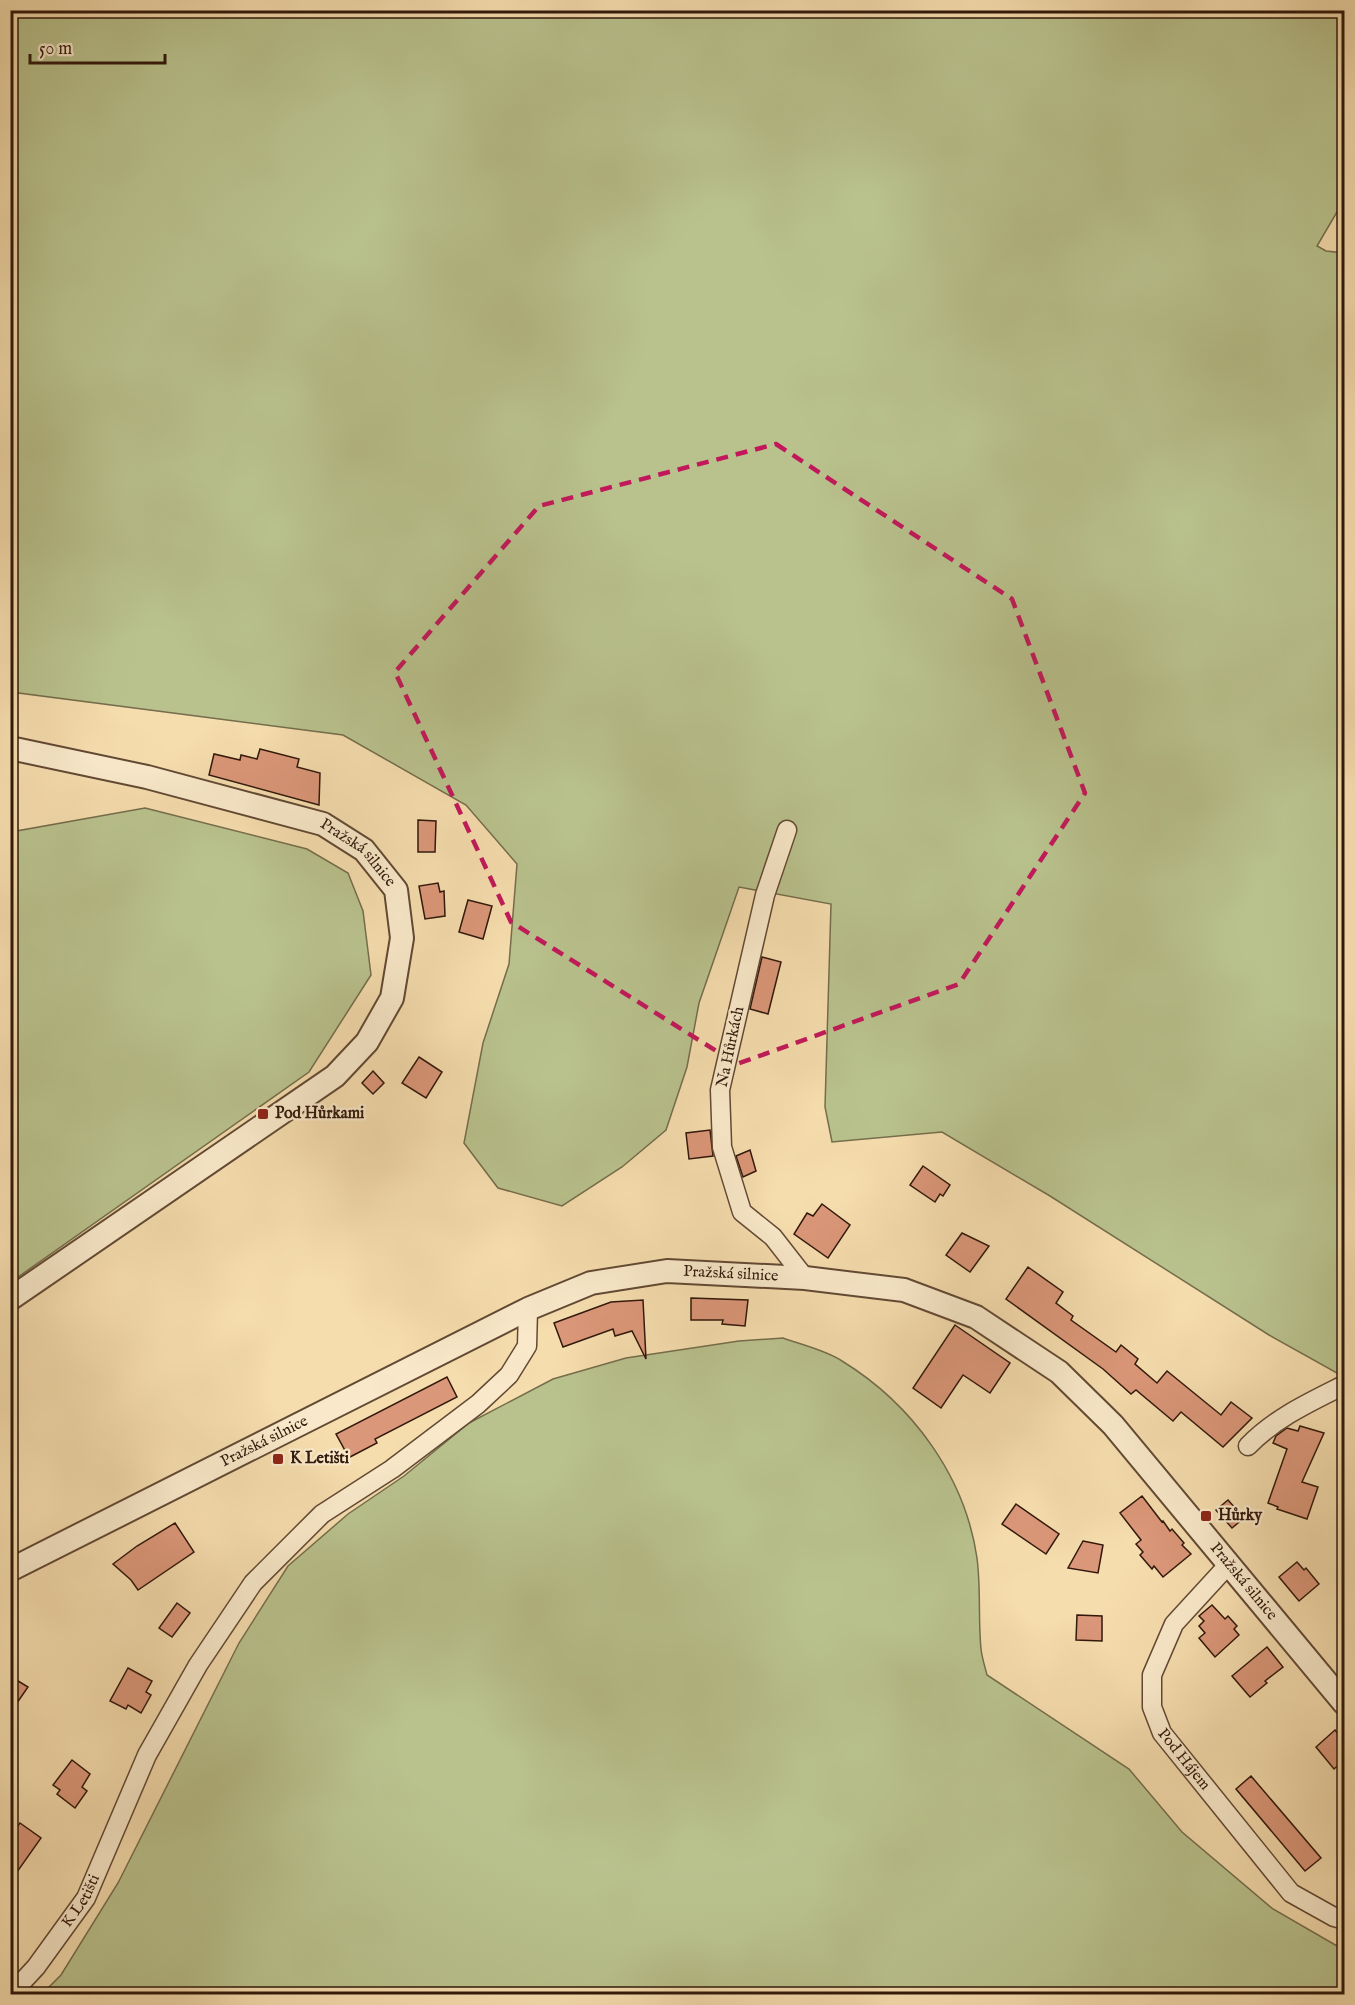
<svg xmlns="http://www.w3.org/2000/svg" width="1355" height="2005" font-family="'IM FELL English',serif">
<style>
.green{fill:#b9c28d;stroke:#756d4c;stroke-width:1.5}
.building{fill:#db9779;stroke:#31180b;stroke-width:1.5}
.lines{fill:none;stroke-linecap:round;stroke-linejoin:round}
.minor-casing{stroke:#624934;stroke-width:21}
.tertiary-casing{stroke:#624934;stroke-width:26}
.minor{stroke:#f9e9ca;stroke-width:18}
.tertiary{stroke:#f9e9ca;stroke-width:22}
.marked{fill:none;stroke:#c2185b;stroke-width:4.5;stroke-dasharray:12 8;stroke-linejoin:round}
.poi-dot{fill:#8f2418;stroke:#f9e9ca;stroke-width:2}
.labels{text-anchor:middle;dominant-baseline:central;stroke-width:4.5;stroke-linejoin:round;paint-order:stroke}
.street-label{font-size:16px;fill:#31180b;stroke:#f9e9ca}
.poi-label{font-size:16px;font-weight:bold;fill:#31180b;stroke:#f9e9ca;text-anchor:start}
</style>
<rect width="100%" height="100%" fill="#f6ddae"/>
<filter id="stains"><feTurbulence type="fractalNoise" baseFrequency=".00333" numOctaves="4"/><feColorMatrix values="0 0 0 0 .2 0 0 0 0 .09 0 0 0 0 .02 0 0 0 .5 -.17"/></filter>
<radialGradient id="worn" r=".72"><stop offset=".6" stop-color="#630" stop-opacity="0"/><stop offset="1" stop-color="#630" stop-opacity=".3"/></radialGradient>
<!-- green -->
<g class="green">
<polygon points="11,11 1344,11 1344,200 1317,246 1326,251 1344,253 1344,1377 1269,1335 1050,1196 942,1132 832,1142 825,1107 831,904 739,887 699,1003 687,1067 666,1130 622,1167 562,1206 498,1188 464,1143 483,1043 509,964 517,864 466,805 343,735 11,692"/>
<polygon points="145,808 307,849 348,873 363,911 371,975 309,1072 11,1282 11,832"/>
<path d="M783 1338C802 1345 825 1350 842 1361 912 1404 965 1476 977 1558 981 1588 978 1619 981 1649 982 1658 985 1667 987 1675L1129 1769 1182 1832 1273 1909 1344 1950V1994H42L61 1975 118 1883 239 1643 288 1566 348 1514 404 1476 469 1423 553 1379 626 1358 739 1341Z"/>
</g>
<!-- building -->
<g class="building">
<polygon points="260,749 299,759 297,767 320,773 319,805 209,775 214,754 240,760 241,755 257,759"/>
<polygon points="418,820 436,821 435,852 418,852"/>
<polygon points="438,883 440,892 444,891 445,916 425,919 419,886"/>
<polygon points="468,900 492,906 483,939 459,932"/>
<polygon points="762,957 781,962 768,1014 750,1009"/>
<polygon points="419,1057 442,1072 426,1098 402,1083"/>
<polygon points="373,1071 384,1083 373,1094 362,1083"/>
<polygon points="710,1130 713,1156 689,1159 686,1133"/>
<polygon points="750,1150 756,1171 743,1177 736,1156"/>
<polygon points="923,1166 950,1185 943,1196 940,1194 935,1202 910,1185"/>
<polygon points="822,1204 850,1225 828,1258 794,1234 807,1213 813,1216"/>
<polygon points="962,1233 989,1246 970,1272 946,1255"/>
<polygon points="1028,1267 1063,1292 1056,1303 1073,1316 1071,1320 1116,1352 1121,1345 1138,1359 1135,1364 1157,1383 1167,1371 1221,1415 1231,1402 1252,1418 1223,1447 1181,1412 1173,1421 1136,1390 1131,1394 1103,1369 1006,1299"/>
<polygon points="691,1298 748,1300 745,1326 722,1324 723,1320 691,1320"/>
<polygon points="643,1300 646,1359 632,1331 615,1336 613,1329 563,1347 554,1323 611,1302"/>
<polygon points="955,1325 1010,1363 990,1393 963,1375 941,1408 913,1388"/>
<polygon points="447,1377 457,1397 375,1439 377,1443 350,1457 347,1454 336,1434"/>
<polygon points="1300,1426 1324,1433 1302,1482 1318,1487 1307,1519 1277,1509 1278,1507 1268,1503 1287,1449 1273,1443 1276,1436 1287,1428 1298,1431"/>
<polygon points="1142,1496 1162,1522 1163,1521 1170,1531 1172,1529 1184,1543 1182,1545 1191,1554 1163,1577 1154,1566 1152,1569 1140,1555 1143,1552 1136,1544 1141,1540 1120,1513"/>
<polygon points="1228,1500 1244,1518 1232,1528 1216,1510"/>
<polygon points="1016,1504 1059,1534 1046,1554 1002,1524"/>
<polygon points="175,1523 194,1552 138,1590 131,1580 113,1564 137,1546"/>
<polygon points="1083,1541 1103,1545 1098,1573 1068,1568"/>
<polygon points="1297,1562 1304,1570 1306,1568 1319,1584 1299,1601 1279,1577"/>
<polygon points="177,1603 190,1613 172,1637 159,1628"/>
<polygon points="1212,1605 1225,1619 1228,1616 1237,1626 1234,1629 1239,1635 1215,1657 1199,1638 1205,1633 1199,1626 1204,1621 1199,1616"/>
<polygon points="1077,1615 1102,1616 1102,1641 1076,1640"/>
<polygon points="1267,1647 1283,1667 1265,1681 1267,1683 1250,1697 1232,1676"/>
<polygon points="128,1668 152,1681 146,1692 151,1695 141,1713 128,1705 126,1709 110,1701"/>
<polygon points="10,1676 28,1687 10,1713"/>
<polygon points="1335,1730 1344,1741 1344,1760 1334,1769 1316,1747"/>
<polygon points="72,1760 90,1774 82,1787 87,1791 75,1808 57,1794 60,1790 53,1785"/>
<polygon points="1251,1776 1321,1858 1305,1871 1236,1789"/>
<polygon points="20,1823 41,1838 10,1882 10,1836"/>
</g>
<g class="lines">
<defs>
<g id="minor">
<polyline points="787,830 765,895 720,1090 722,1147 742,1212 773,1237 805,1278"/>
<path d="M1248 1446C1275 1418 1310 1402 1344 1385"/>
<path id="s1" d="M1229 1564 1174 1624 1152 1675V1707L1162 1733 1291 1893 1334 1917 1344 1920"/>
<path id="s2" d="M11 1994 36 1967 86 1898 147 1755 198 1665 253 1583 322 1514 392 1469 478 1404 509 1375 527 1346 528 1309"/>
</g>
<g id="tertiary">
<path id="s3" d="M10 748 147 777 323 824 364 850 396 890 402 938 392 998 367 1042 335 1076 10 1299"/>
<path id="s4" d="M10 1570 528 1309 591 1283 667 1271 805 1278 904 1290 976 1317 1059 1372 1113 1425 1344 1703"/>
</g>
</defs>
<!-- minor casing -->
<use href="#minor" class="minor-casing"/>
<!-- tertiary casing -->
<use href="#tertiary" class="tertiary-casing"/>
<!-- minor -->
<use href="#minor" class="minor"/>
<!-- tertiary -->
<use href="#tertiary" class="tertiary"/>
</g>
<!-- marked area -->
<path class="marked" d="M776 444 1012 599 1085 793 959 984 737 1064 511 922 395 672 539 506Z"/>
<!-- markers -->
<g class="poi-dot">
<rect x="257" y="1108" width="12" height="12" rx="3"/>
<rect x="272" y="1453" width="12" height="12" rx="3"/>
<rect x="1200" y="1510" width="12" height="12" rx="3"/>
</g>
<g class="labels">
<!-- street labels -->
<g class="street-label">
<text stroke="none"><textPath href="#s3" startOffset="368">Pražská silnice</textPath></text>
<text transform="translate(731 1047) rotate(-78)">Na Hůrkách</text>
<text stroke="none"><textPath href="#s4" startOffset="789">Pražská silnice</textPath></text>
<text stroke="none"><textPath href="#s4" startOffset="285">Pražská silnice</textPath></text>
<text stroke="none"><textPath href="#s4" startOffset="1419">Pražská silnice</textPath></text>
<text stroke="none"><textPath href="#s1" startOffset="231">Pod Hájem</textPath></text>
<text stroke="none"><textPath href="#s2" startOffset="117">K Letišti</textPath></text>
</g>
<!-- poi labels -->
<g class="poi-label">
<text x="275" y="1114">Pod Hůrkami</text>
<text x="290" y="1459">K Letišti</text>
<text x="1218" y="1516">Hůrky</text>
</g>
</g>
<!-- margin -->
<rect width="1355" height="2005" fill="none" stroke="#f6ddae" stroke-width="36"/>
<rect x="12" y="12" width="1331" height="1981" fill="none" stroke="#31180b" stroke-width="3"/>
<rect x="18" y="18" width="1319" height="1969" fill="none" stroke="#31180b" stroke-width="1.5"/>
<!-- scale -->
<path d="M30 54v9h135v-9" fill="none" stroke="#31180b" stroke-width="3"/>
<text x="39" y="54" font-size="18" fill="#31180b" stroke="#f9e9ca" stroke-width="4.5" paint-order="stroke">50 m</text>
<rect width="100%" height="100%" filter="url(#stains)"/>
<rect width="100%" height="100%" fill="url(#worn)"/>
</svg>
